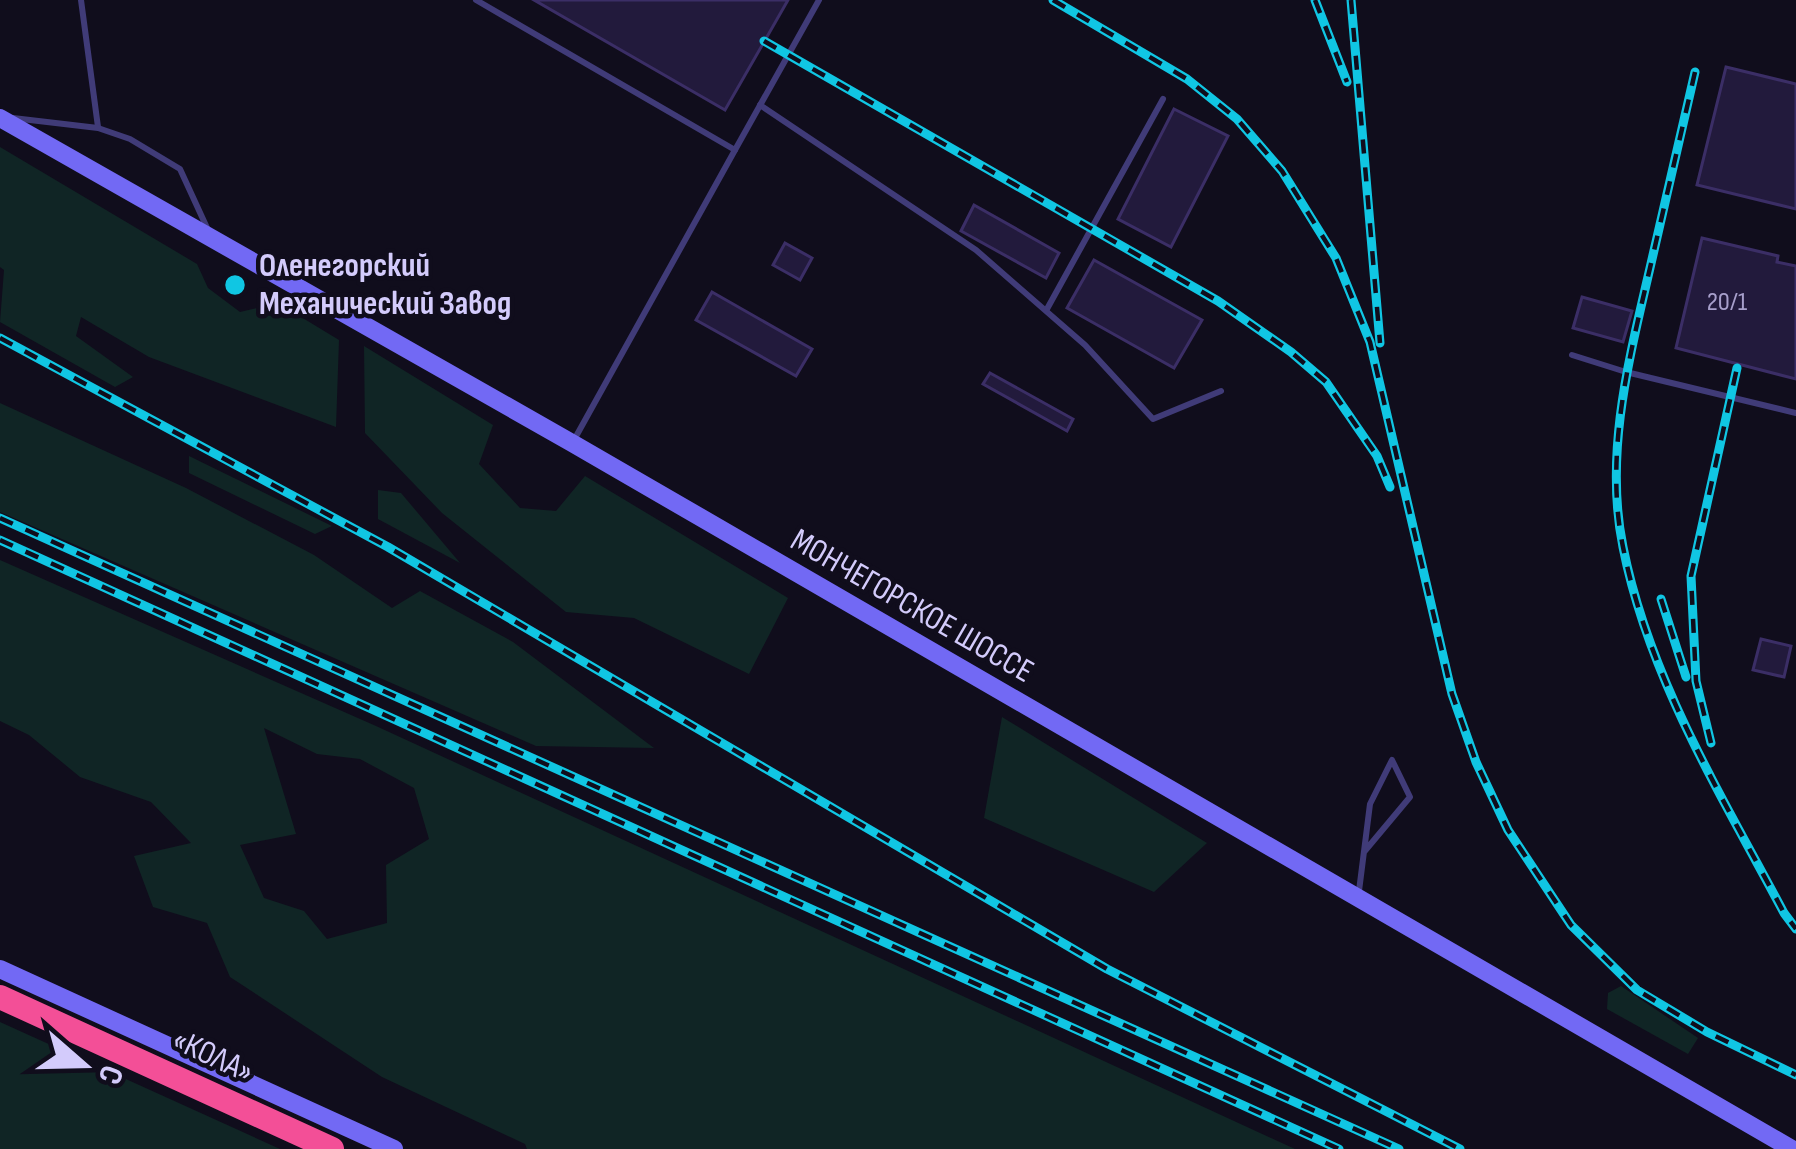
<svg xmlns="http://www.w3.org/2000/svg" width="1796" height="1149" font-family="'Sofia Sans Condensed',sans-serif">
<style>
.green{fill:#102525;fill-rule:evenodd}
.building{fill:#221a3c;stroke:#3b2e66;stroke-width:3}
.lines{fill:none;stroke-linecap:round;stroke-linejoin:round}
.lane{stroke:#403b78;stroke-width:6}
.secondary{stroke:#7269f4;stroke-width:18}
.highway{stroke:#f34f97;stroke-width:24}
.rail-casing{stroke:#10c6e3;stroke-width:9}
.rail{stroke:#100d1c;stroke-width:4.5;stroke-dasharray:14;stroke-linecap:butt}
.poi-dot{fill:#10c6e3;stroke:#100d1c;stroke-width:4.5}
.labels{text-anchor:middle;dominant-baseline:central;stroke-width:9;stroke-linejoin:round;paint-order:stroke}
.number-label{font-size:27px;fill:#a79fcb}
.poi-label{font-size:33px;font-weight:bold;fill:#d3cbfb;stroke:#100d1c;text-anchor:start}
.street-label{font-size:33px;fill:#d3cbfb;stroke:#100d1c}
</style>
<rect width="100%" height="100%" fill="#100d1c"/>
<!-- green -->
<g class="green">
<polygon points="0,147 197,264 208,288 240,312 278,303 339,340 336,427 149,357 81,317 76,336 133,377 115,387 0,322 4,270 0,267"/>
<polygon points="364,346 493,425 479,464 520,508 556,511 585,476 788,598 749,674 634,618 566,612 442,513 365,433"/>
<polygon points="0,403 186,488 314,555 392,608 420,591 513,642 654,748 536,746 0,512"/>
<polygon points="189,456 332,526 315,534 189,473"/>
<polygon points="378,490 401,493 460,563 378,519"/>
<path d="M0 560 376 726 1295 1149H527L525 1144 382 1077 230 977 207 923 153 907 134 856 191 843 151 802 80 777 29 735 0 721ZM264 728 317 754 360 759 414 788 429 839 386 865 387 923 327 939 304 911 264 898 240 845 296 834Z"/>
<polygon points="1002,717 1207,843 1154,892 984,818"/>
<polygon points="1621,986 1698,1038 1688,1054 1607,1009 1608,993"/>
<polygon points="0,1022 280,1149 0,1149"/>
</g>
<!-- building -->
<g class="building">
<polygon points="534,0 788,0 725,110"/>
<polygon points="1726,67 1796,84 1796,209 1697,185"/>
<polygon points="1174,109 1228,136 1171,247 1118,219"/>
<polygon points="974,205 1059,253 1046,278 961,231"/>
<polygon points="1702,238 1778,256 1777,262 1796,266 1796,379 1676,348"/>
<polygon points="785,243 812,258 800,280 773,265"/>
<polygon points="1094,260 1202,320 1174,368 1067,308"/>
<polygon points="712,292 812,349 796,376 696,320"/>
<polygon points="1582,297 1632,311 1623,342 1573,328"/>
<polygon points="990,373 1073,419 1067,431 983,384"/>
<polygon points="1761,639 1791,646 1784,677 1753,670"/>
</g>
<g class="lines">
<!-- lane -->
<g class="lane">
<polyline points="81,0 98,127"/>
<polyline points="476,0 735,150 574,440"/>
<polyline points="760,105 976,250 1085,345 1153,419 1221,391"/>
<polyline points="13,118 98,128 130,139 180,169 208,230"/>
<polyline points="735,150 819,0"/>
<polyline points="1047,309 1163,99"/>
<polyline points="1572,355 1626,372 1796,413"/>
<polyline points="1359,891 1370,804 1392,760 1410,797 1364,852"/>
</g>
<!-- secondary -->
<g class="secondary">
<polyline points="0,118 572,443 1792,1149"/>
<polyline points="0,969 394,1149"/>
</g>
<!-- highway -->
<polyline class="highway" points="0,997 332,1149"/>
<defs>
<g id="rail">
<polyline points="1053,0 1187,79 1237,119 1282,171 1336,258 1370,342 1452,694 1476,762 1508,830 1571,925 1637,990 1707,1032 1796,1075"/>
<polyline points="1315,0 1347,82"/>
<polyline points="1351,0 1380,343"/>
<polyline points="764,41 1218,301 1291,352 1326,382 1377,456 1390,487"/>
<path d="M1695 72C1680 138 1665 203 1650 268 1629 359 1604 454 1623 547 1649 679 1722 796 1784 913L1796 929"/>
<polyline points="0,338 388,547 1107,969 1460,1149"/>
<polyline points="0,518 1399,1149"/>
<polyline points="0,540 1339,1149"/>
<polyline points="1661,599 1686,677"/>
<polyline points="1711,743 1696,681 1691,576 1737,368"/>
</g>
</defs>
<!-- rail casing -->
<use href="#rail" class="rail-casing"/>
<!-- rail -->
<use href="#rail" class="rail"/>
</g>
<!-- markers -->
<circle class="poi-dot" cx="235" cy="285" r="12"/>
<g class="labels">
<!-- number labels -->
<g class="number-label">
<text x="1727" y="302">20/1</text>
</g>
<!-- poi labels -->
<g class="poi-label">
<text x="259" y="266">Оленегорский<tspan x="259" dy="38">Механический Завод</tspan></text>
</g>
<!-- street labels -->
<g class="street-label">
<text transform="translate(912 606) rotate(30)">МОНЧЕГОРСКОЕ ШОССЕ</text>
<text transform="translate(213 1056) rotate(25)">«КОЛА»</text>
</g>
</g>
<!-- north arrow -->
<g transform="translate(84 1065) rotate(110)" stroke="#100d1c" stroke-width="9" paint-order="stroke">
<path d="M0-9L21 45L0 30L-21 45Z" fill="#d3cbfb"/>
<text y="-18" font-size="33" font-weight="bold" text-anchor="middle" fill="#d3cbfb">С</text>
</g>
</svg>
